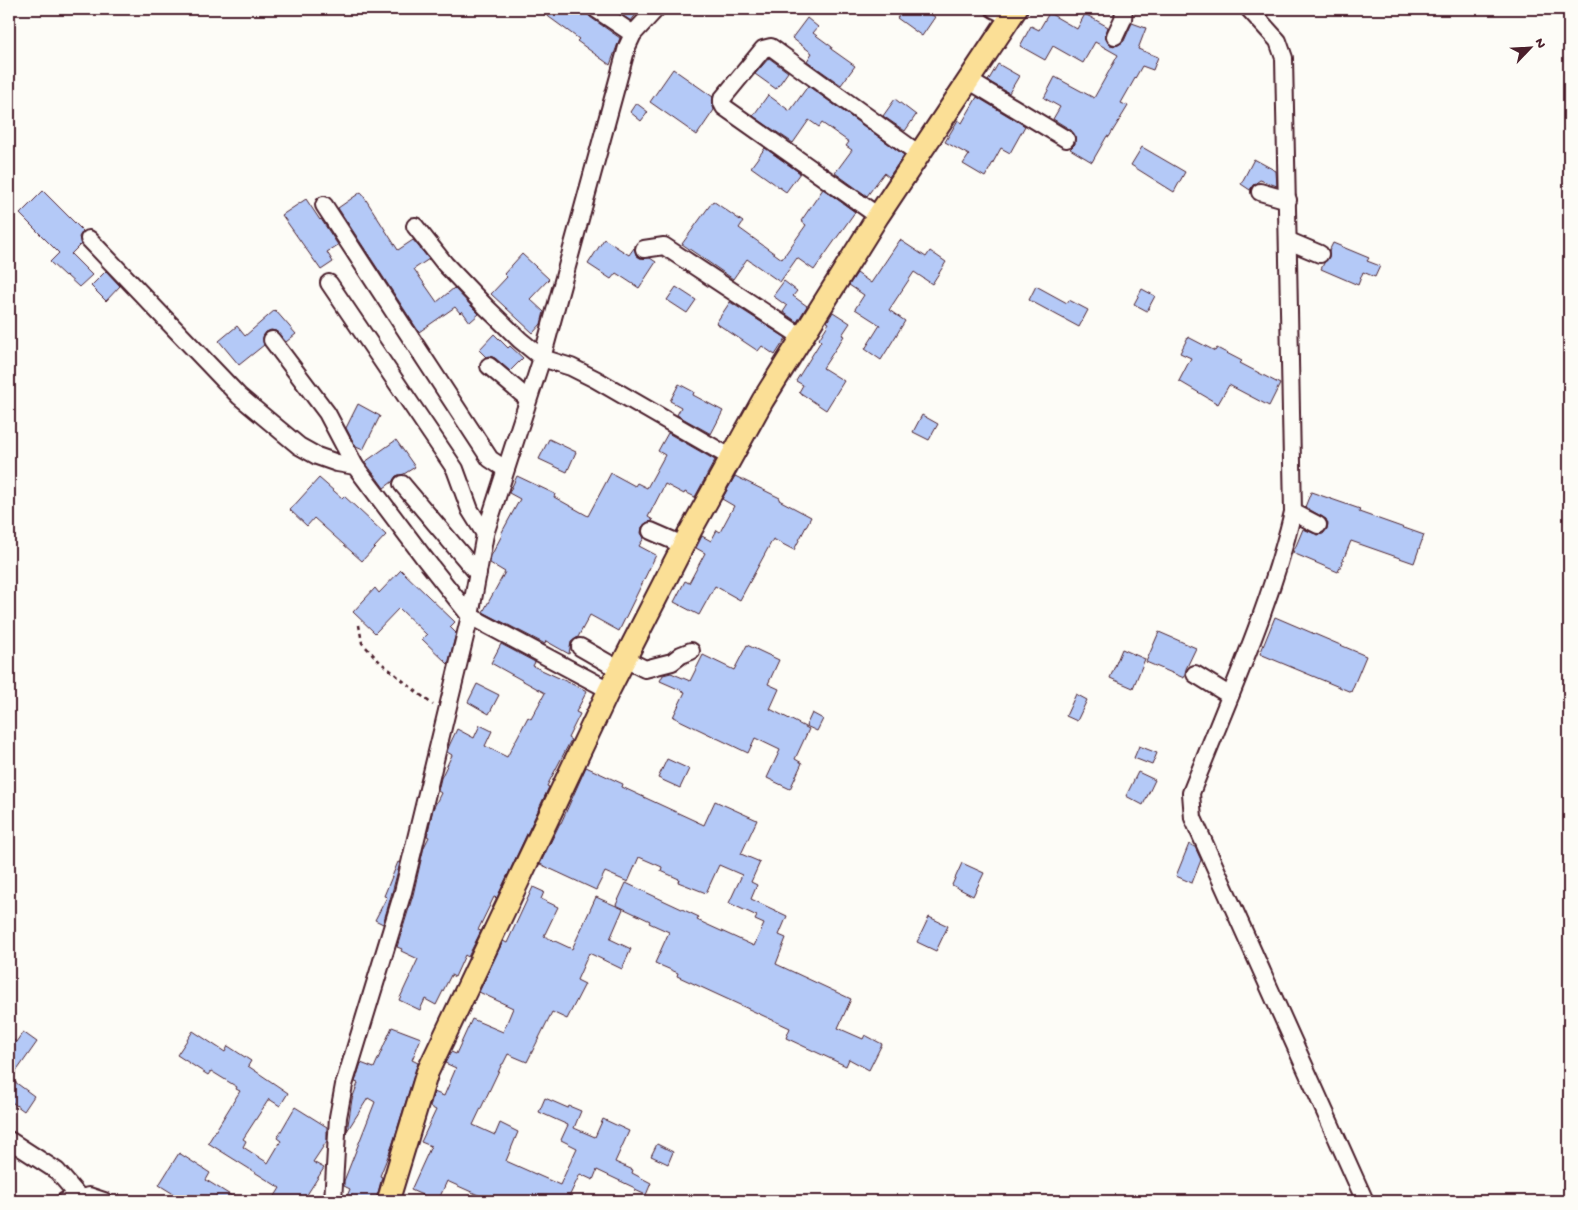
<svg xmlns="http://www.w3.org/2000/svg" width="1578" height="1210" font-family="'Gochi Hand',sans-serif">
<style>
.building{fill:#b4c9f7;stroke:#4a1f2b}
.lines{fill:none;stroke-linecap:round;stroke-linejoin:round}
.minor-casing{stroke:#4a1f2b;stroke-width:20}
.major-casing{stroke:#4a1f2b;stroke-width:25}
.path{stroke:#4a1f2b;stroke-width:2.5;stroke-dasharray:4 4;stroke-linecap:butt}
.minor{stroke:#fdfcf7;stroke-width:16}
.major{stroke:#fbdf96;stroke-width:21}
</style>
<rect width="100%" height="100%" fill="#fdfcf7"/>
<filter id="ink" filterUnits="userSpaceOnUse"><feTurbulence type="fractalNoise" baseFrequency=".02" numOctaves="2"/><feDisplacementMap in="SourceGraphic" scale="10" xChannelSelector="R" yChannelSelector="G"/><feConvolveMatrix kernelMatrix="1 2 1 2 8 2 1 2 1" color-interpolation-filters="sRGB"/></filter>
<g filter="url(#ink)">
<!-- building -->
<g class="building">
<polygon points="538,9 586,9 590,17 620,38 610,65 577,41 579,39"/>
<polygon points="613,9 640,9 631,21"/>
<polygon points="904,9 923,9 935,17 922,36 897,18"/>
<polygon points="1049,13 1077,29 1085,14 1108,27 1105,36 1107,41 1110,45 1115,46 1120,44 1124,41 1132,23 1146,28 1138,49 1158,57 1153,70 1142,66 1121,103 1128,106 1109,137 1107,136 1092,162 1070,149 1075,144 1075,135 1071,130 1053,119 1060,107 1044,98 1055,77 1094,98 1118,55 1095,42 1083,63 1053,46 1045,60 1020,46 1031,26 1039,30"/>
<polygon points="807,18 818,27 813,33 832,47 831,49 855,66 841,85 807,61 812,53 792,38"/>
<polygon points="769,58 788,72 776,89 755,74"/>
<polygon points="998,64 1019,76 1009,93 988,81"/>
<polygon points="673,69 713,97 712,103 714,110 697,135 650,102"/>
<polygon points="808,86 904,155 889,177 884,173 867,196 835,173 852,150 846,146 849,142 822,123 819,127 809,120 793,143 753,116 768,95 790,111"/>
<polygon points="977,97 1025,126 1010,153 1001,148 985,177 963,164 969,155 945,142 958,120 962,123"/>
<polygon points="895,99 916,115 905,131 883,116"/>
<polygon points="636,103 648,112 641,121 630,112"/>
<polygon points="1142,147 1185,172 1174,192 1131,165"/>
<polygon points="765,148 800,173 786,192 751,167"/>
<polygon points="1254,159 1276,171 1277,186 1260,180 1253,185 1250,190 1241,184"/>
<polygon points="823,189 855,212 814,270 797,258 780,282 747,259 733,279 682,244 713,201 743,222 739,228 782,259 806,225 801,221"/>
<polygon points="43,191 83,231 79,237 81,244 71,254 92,275 79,287 66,275 65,276 50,262 59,253 20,214"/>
<polygon points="361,192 398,250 413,240 429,259 414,269 437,302 454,288 479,314 470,322 462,311 460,313 455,307 419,332 338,208"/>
<polygon points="306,199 320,220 321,219 338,245 327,252 333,262 321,270 282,215"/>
<polygon points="604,239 629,255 634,248 636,255 640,258 650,258 656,262 639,288 616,273 611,279 588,264"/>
<polygon points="900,240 926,257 930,251 946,262 932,284 914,272 889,310 905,321 881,360 865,349 880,325 855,309 864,295 849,285 857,273 871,283"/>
<polygon points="1333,243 1369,258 1367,261 1380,266 1375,277 1363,272 1358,285 1321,269 1324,263 1329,257 1329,251"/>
<polygon points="522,254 549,279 530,299 544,312 541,324 533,333 491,294 507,277 504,274"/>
<polygon points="106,271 120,286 106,301 91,286"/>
<polygon points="784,281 797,291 793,296 807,306 797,322 783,312 787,306 773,296"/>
<polygon points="1036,286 1067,303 1069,300 1088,310 1079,327 1029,300"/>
<polygon points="676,287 696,300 687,313 667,300"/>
<polygon points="1142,289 1155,296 1147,311 1134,304"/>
<polygon points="730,302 786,338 775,355 762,346 758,351 716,323"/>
<polygon points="275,310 296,334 286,342 276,331 271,330 266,332 263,337 264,345 239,365 219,341 237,326 245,336"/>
<polygon points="833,312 850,323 842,335 844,336 823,368 844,381 826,410 799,392 803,385 796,381 821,341 819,339 829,323 827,322"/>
<polygon points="494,334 508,348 510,346 523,358 510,371 495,358 490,356 486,357 479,350"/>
<polygon points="1188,337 1215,351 1217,348 1242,361 1240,363 1280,384 1269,406 1229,385 1218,404 1179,381 1191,358 1180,353"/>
<polygon points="679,384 694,392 693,395 723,411 711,434 677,415 681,407 670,401"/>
<polygon points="358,404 380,416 363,450 356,447 346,428"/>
<polygon points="922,415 938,424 929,440 913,432"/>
<polygon points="668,433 715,460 695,497 685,492 684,494 665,484 648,517 653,520 652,521 646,523 642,527 641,533 644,538 639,546 656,555 619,631 590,615 578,637 571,642 569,654 546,641 545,644 483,612 505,572 490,563 491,556 502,535 501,534 520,499 509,493 517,476 555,494 554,497 588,516 611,473 635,486 637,483 647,488 665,455 658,451"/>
<polygon points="549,439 576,452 567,472 539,459"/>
<polygon points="396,440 415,467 404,474 396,476 392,482 384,488 365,462"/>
<polygon points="735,476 780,498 779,500 811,517 794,550 773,539 740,600 715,586 699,615 674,602 685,581 689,583 705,553 696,548 702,536 711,541 717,530 720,532 734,506 722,499"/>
<polygon points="319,478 342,498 344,496 386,535 362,561 314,518 307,526 290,510"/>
<polygon points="1311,492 1360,509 1359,512 1424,535 1414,563 1351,541 1338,572 1293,553 1303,529 1318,535 1323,534 1327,529 1328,524 1326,519 1305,507"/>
<polygon points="401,570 455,622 450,627 456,633 448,664 422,639 427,635 399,608 375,633 353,612 375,588 379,593"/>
<polygon points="1275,617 1366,656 1351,692 1260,654"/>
<polygon points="1159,632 1196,648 1186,669 1184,678 1146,662"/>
<polygon points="501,644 535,662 533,666 587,691 576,712 580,714 568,738 571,740 547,786 549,787 497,898 494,897 478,930 481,931 468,957 465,955 455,977 451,975 436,1005 425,999 420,1010 399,1000 418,959 401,951 402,949 397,947 413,895 424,847 429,837 427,836 433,809 441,793 438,791 441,778 452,755 447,752 449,746 457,729 474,738 480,725 492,731 485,746 507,757 528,717 531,719 545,693 491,663"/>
<polygon points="747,645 779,660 768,684 779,689 770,709 809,729 795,759 802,763 790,789 767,778 780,750 755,738 748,753 673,717 685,692 660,681 663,675 671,673 690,681 703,655 734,670"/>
<polygon points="1122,649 1145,659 1133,688 1110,678"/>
<polygon points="477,684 499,695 489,714 468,702"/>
<polygon points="1076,694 1087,700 1077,721 1066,716"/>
<polygon points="812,713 823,719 817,731 806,726"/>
<polygon points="1139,746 1157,753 1152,765 1134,758"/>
<polygon points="667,759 689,769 680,788 658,778"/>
<polygon points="586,767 623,784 622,787 704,825 715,801 757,820 741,854 760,862 751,882 757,885 751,899 787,916 779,935 786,938 776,964 851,999 838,1028 863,1039 865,1035 882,1044 869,1070 849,1059 846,1066 786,1038 790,1028 677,976 678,973 655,963 669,932 649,923 650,921 616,905 626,883 699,917 697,920 754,946 764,924 755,920 757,916 729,903 742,875 719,865 706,893 678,882 679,879 661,871 662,867 639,857 628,882 605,872 596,890 540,864 560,823 561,823"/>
<polygon points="1138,772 1155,780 1143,805 1126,796"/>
<polygon points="1189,844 1195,847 1201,860 1192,883 1176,876"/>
<polygon points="398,862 400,863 393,889 383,924 375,920 387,897 384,896"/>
<polygon points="962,863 984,873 973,896 952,885"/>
<polygon points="533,887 544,892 541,899 558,907 544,936 572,949 596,897 623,909 610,939 631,949 622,969 589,953 577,980 585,984 567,1019 552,1012 527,1062 508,1054 503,1064 502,1064 473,1125 495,1135 500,1123 518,1132 506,1161 560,1185 577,1148 561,1140 568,1125 539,1112 545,1098 568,1108 569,1106 581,1111 574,1128 595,1137 603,1119 629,1131 615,1162 633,1170 632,1173 651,1183 646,1195 635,1190 635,1188 597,1170 593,1180 580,1174 567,1201 483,1201 485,1198 447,1181 438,1201 436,1201 411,1190 431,1146 421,1142 436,1110 430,1107 434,1092 444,1096 456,1068 445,1063 451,1052 456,1054 472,1019 503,1032 513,1008 479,992 503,941 507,943"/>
<polygon points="929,917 948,926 936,951 917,942"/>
<polygon points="392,1027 421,1038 412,1060 418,1063 392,1146 380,1176 382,1177 376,1201 345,1201 350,1189 344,1186 344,1181 375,1102 368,1098 347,1131 352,1099 358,1083 355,1082 361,1063 374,1068"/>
<polygon points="193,1031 225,1052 228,1046 251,1061 248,1066 288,1093 280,1106 269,1099 243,1139 246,1141 243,1147 268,1163 281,1141 277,1138 295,1107 327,1127 327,1141 313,1162 324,1168 303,1201 272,1201 280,1188 208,1143 240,1091 236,1089 237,1087 211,1071 208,1075 177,1055"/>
<polygon points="23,1032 37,1042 11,1079 34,1096 24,1111 9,1100 9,1036 16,1042"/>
<polygon points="657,1144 673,1152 668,1164 651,1156"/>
<polygon points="179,1153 210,1173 206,1180 240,1201 185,1201 159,1185"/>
</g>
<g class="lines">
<defs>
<g id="minor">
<polyline points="596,9 633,34"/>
<polyline points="994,9 1010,17"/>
<path d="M1249 9 1278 41 1284 58 1293 512C1270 609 1227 701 1191 793L1193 818 1365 1201"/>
<polyline points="1115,36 1123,19 1124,9"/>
<polyline points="968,80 1066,139"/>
<polyline points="1260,192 1288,200"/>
<polyline points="324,205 490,459 505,469"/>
<polyline points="878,216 724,107 722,103 722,99 763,49 771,47 919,154"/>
<polyline points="415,226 445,264 486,307 520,340 542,358 571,367 595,379 730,457"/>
<polyline points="89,239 239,396 299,446 317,456 337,463 355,466 425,559 470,616 609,690"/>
<polyline points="1289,241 1320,254"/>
<polyline points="644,249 664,246 802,337"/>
<polyline points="329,283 455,469 470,510 485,534"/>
<polyline points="272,340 327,413 355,466"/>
<polyline points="489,366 528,399"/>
<polyline points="402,484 478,574"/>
<polyline points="1293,512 1318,525"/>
<polyline points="651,531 683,545"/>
<polyline points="580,647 620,670"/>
<polyline points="625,659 645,669 672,662 681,655 691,651"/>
<polyline points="1195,674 1229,695"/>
<polyline points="9,1140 57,1171 80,1198"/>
<polyline points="65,1201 89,1196 104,1201"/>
<polyline points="333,1201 338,1117 344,1085 403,892 470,616 485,534 542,358 627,47 633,34 656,9"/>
</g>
<polyline id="major" points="388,1201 427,1073 609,690 691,530 763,400 878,216 1016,9"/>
</defs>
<!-- minor casing -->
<use href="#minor" class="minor-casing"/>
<!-- major casing -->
<use href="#major" class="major-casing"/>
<!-- path -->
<polyline class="path" points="359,625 362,643 380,662 433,705"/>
<!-- minor -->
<use href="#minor" class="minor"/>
<!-- major -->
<use href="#major" class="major"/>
</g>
</g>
<!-- margin -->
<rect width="1578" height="1210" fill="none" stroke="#fdfcf7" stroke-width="30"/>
<rect x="15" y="15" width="1548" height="1180" fill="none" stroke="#4a1f2b" stroke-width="2" filter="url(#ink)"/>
<!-- north arrow -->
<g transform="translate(1530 48) rotate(65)" stroke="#fdfcf7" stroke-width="4" paint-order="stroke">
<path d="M0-4L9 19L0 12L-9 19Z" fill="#4a1f2b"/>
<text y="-8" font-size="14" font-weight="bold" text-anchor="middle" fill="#4a1f2b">N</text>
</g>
</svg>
